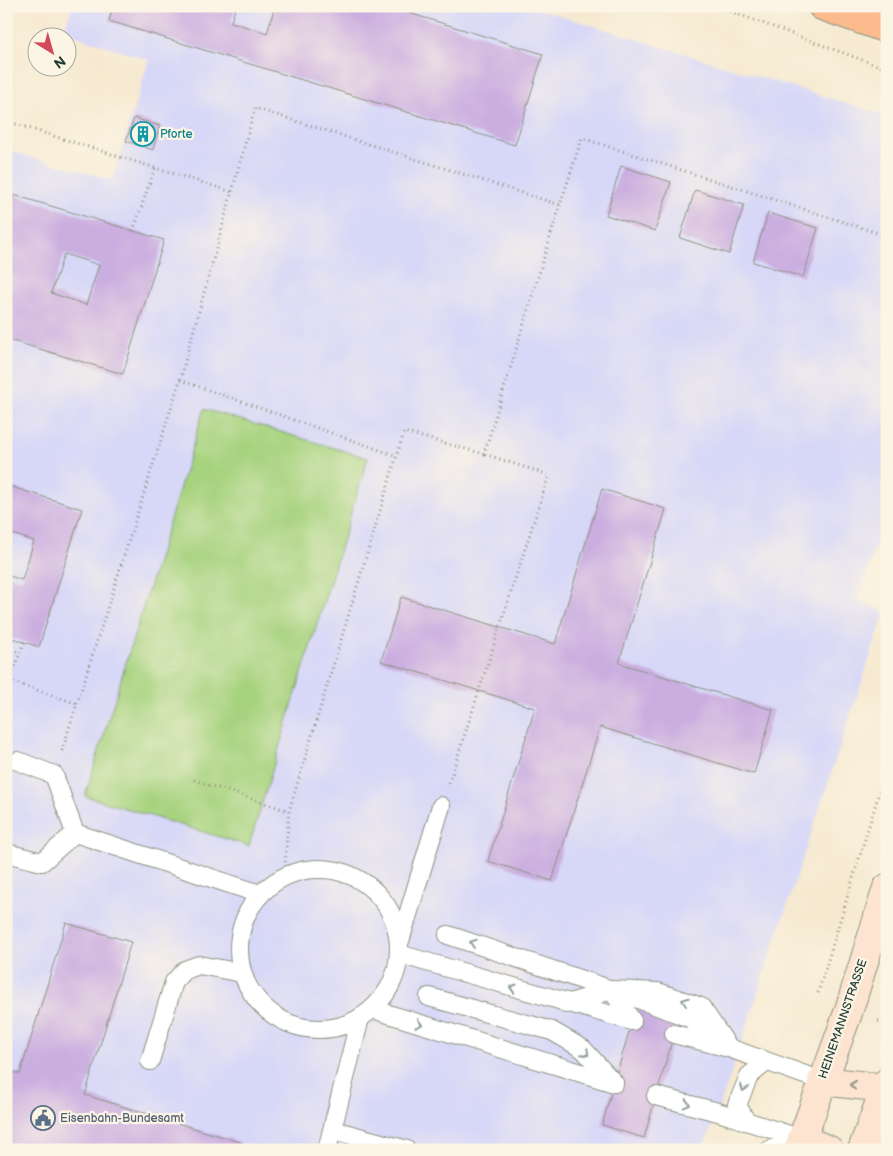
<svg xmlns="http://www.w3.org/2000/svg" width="893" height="1156" font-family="'Balsamiq Sans',sans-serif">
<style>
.built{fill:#d7d7f8}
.green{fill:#a7d37f;stroke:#63885a}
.building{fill:#caaee0;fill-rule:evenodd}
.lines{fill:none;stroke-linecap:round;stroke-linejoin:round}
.lane-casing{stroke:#8a9382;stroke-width:20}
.secondary-casing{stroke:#8a9382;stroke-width:30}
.primary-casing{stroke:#8a9382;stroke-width:30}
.path{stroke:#8a9382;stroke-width:3;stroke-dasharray:1 4;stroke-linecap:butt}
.lane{stroke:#fff;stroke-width:18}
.secondary{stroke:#fde4d1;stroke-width:28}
.primary{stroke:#fbbb8d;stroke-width:28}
.oneway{stroke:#8f9e9a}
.oneway2{stroke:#8e9082}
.labels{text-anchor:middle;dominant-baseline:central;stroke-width:4.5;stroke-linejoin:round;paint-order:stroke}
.culture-label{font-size:12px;fill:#0d838f;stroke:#fcf5e5;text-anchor:start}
.street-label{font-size:12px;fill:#1f3d34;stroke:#fcf5e5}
.service-label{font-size:12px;fill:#4e5e75;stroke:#fcf5e5;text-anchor:start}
</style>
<rect width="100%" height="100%" fill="#fcf5e5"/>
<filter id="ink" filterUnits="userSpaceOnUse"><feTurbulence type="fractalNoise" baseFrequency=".02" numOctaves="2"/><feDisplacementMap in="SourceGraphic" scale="10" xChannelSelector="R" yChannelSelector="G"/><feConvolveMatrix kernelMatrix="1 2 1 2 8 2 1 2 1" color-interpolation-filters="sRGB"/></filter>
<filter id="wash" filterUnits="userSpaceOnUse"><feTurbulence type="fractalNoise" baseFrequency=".0096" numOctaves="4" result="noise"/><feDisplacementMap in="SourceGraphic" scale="20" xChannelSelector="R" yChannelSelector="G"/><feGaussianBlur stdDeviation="1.12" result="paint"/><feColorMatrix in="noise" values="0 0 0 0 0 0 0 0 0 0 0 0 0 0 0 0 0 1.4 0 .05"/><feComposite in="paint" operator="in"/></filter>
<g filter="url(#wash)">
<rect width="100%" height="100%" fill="#f6e9d0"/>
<!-- built -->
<polygon class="built" points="72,6 529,6 887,116 887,510 858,601 885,612 718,1112 702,1150 6,1150 6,150 112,180 149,60 64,32"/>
<!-- green -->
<polygon class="green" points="204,409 368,458 249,846 85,796"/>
<g id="blocks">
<!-- building -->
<g class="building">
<polygon points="113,6 236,6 231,22 267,33 274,9 266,6 386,6 543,54 515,145 109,21"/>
<polygon points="134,118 160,126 153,150 126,141"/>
<polygon points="621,166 671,182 655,231 606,215"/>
<polygon points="695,190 744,205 729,254 680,238"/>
<path d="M14 195 164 240 123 374 6 339V222ZM64 254 99 265 86 305 51 293Z"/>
<polygon points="768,213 818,228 803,277 753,262"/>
<polygon points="6,485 82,509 39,647 6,636 6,575 22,580 34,541 6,532"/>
<polygon points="602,489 666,509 619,663 773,710 754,774 600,727 552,881 488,861 535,708 381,661 401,597 555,644"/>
<polygon points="66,923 131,942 85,1095 240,1142 238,1150 6,1150 6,1070 20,1074"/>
<polygon points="636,1007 678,1020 644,1138 602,1125"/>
</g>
</g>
</g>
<g filter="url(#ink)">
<use href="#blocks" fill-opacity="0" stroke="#8a9382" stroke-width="1"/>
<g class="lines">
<defs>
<g id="lane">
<polyline points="18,761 54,775 75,833"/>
<polyline points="6,853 42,862 75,833 260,894"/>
<circle cx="319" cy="949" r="80"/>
<polyline points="448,935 612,990 632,1021"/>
<polyline points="400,941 441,806"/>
<polyline points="399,954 632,1021"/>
<polyline points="429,997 552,1031 583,1049 614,1083"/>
<polyline points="633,997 692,1019 707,1041"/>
<polyline points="566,1004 612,990 658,992 701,1007 729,1048"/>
<polyline points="372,1009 614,1083"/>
<polyline points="674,1034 729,1048 822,1081"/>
<polyline points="150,1061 174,982 185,970 199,965 242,973"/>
<polyline points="656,1096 718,1112 802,1139"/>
<polyline points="746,1121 737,1105 749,1076 766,1062"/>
<polyline points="333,1130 407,1150"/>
<polyline points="327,1150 360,1018"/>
<polyline points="769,1150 802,1139"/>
</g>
<g id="secondary">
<polyline points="822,1081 885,1088"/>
<polyline points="802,1139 829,1150"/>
<polyline points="798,1150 848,1013 887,888"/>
<polyline points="862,1150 887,1082"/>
</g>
<polyline id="primary" points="822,6 887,29"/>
</defs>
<!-- lane casing -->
<use href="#lane" class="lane-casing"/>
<!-- secondary casing -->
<use href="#secondary" class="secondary-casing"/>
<!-- primary casing -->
<use href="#primary" class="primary-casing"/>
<!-- path -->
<g class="path">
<polyline points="716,6 887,69"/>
<polyline points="6,121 232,192"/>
<polyline points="133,231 155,168"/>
<polyline points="180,380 397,456"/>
<polyline points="24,642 10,681 78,704"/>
<polyline points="6,649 20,652"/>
<polyline points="62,751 180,380 255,108 560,205 582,138 887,236"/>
<polyline points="194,780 289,811"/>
<polyline points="449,783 549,475 484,454"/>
<polyline points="284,877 289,811 404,432 484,454 560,205"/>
<polyline points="818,993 887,767"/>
<polyline points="878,1021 887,1023"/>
</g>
<!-- lane -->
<use href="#lane" class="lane"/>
<!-- secondary -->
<use href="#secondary" class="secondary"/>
<!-- primary -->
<use href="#primary" class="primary"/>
</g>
<!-- one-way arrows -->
<defs><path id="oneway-chevron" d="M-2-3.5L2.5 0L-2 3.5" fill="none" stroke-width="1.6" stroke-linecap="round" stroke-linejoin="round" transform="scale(1.25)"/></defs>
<g class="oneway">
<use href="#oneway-chevron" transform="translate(473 943) rotate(-161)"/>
<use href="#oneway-chevron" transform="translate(513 988) rotate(-164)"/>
<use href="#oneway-chevron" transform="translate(685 1001) rotate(-161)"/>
<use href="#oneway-chevron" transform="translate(419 1024) rotate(17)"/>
<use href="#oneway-chevron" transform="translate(586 1053) rotate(45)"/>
<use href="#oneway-chevron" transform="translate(744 1088) rotate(110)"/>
<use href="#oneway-chevron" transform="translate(687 1104) rotate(15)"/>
</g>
<use class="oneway2" href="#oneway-chevron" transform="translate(853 1085) rotate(-174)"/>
</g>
<!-- icons -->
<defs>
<symbol id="building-ring" viewBox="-11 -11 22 22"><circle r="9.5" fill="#fcf5e5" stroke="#0f9aa8" stroke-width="1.5"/><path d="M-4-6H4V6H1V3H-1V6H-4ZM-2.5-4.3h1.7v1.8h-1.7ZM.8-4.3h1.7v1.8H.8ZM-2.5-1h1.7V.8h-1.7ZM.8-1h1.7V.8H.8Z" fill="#0f9aa8"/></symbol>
<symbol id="civic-ring" viewBox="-11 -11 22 22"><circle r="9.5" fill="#fcf5e5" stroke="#5c6f8a" stroke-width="1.5"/><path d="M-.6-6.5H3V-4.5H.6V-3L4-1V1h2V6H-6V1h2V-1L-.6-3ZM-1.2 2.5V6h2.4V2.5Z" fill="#5c6f8a"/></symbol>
</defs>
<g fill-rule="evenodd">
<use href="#building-ring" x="129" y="120" width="28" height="28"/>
<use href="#civic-ring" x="29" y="1104" width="28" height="28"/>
</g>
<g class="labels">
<!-- culture labels -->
<g class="culture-label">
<text x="160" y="134">Pforte</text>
</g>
<!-- street labels -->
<g class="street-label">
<text transform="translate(843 1019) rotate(-71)">HEINEMANNSTRASSE</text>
</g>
<!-- service labels -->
<g class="service-label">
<text x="60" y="1118">Eisenbahn-Bundesamt</text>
</g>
</g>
<!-- margin -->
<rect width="893" height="1156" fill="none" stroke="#fcf5e5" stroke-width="25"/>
<!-- north arrow -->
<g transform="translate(52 52) rotate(143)"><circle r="24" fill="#fcf5e5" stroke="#a4ab9e"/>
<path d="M0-4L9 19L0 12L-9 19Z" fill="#d1495b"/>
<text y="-8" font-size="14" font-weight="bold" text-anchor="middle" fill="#1f3d34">N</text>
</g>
</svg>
